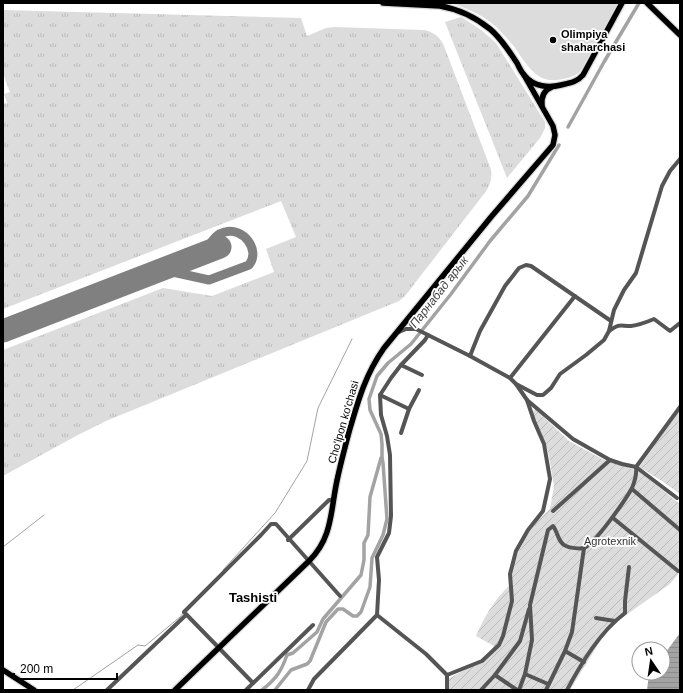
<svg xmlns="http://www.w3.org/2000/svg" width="683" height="693" font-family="Arial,sans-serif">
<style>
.grass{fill:url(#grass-tufts)}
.garden{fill:url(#garden-furrows)}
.pitch{fill:#dcdcdc}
.water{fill:url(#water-rules)}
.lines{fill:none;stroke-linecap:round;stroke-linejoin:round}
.stream{stroke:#a3a3a3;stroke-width:1}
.canal{stroke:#a3a3a3;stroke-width:3.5}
.taxiway{stroke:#808080;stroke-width:9}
.runway{stroke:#808080;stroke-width:23}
.major-casing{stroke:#dbdbdb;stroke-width:8}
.minor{stroke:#555;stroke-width:4}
.major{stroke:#000;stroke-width:5.5}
.poi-dot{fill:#000;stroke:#fff;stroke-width:1.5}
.labels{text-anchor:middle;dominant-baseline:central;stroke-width:3.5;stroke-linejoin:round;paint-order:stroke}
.poi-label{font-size:11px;font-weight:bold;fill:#000;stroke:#fff;text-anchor:start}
.street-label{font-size:11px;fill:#000;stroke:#fff}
.park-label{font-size:11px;fill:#333;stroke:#fff}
.water-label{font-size:12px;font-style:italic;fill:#444;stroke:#fff}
.quarter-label{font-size:13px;font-weight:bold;fill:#000;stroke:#fff}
</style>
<defs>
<pattern id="grass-tufts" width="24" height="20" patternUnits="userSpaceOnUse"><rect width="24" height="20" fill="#dcdcdc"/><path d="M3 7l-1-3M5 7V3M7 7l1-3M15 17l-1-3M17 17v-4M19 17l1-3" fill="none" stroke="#bbb"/></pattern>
<pattern id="garden-furrows" width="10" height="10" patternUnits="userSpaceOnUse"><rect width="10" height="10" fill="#dcdcdc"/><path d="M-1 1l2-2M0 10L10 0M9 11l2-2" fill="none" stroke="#bbb"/></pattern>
<pattern id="water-rules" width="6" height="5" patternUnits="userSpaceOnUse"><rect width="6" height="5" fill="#a3a3a3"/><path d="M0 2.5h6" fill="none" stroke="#8b8b8b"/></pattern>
</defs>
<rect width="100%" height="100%" fill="#fff"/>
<!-- grass -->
<g class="grass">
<path d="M3 10 301 18 307 36 326 28 334 27 423 30C433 31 440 37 444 46L490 167C493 175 491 182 487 190L405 296 399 301 106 421 76 436 3 476V350L163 288 212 296 274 272 266 249 296 237 281 201 3 309V104L7 103 4 94 10 92 3 74Z"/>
<polygon points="461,17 480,29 496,43 545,122 545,128 540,138 507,178 445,22"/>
</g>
<!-- garden -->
<g class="garden">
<path d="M535 409 569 441 604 460 612 461 640 472 680 504V572L670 584 609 627 570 690H448V679L487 658 494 646 476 636C484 617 495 598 511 584L512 570 518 553 527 535 539 519 550 509 554 486 548 451 532 412Z"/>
<polygon points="680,410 680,494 662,481 639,467"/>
</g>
<!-- pitch -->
<path class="pitch" d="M450 3H618L580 72C573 77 566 79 557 80 539 82 531 70 521 57 516 48 509 40 502 33 488 17 470 9 450 3Z"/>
<!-- water -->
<polygon class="water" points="680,633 680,690 647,690 649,674 663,673 663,656"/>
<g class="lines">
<!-- stream -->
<g class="stream">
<polyline points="3,547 44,515"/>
<polyline points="223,570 275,513 307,461 318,408 352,339"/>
<polyline points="73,690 138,645 145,646 180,617 183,613"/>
</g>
<!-- canal -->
<g class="canal">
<polyline points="568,127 604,62 639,3"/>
<path d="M262 690C276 679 281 672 287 655L293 653 317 632 323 619 361 575 364 560V543L368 535 370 497 381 458"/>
<polyline points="275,690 291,670 307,664 310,661 326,622 338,609 343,609 353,616 357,616 361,612 370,587 372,558 383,535 387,519 383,463 382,457 382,444 381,434 370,410 369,399 377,376 388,363 411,344 451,294 490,241 528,196 559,145"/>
</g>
<!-- taxiway -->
<path class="taxiway" d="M157 272 168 271 209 280 249 265C261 250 243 227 225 232 212 235 211 247 200 255"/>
<!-- runway -->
<polyline class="runway" points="3,331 220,247"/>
<defs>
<g id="major">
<path d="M383 3 440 6C458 9 475 17 490 29 501 38 509 51 517 63 519 67 521 72 525 76 534 87 549 88 561 85 570 83 577 82 583 75L622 3"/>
<polyline points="647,3 680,35"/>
<path d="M542 106C541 97 544 90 552 87"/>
<polyline points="3,670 34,690"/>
<path d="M175 690 309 561C334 536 330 509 338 476 341 462 345 447 349 432 358 401 365 375 384 348L491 217 553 145 555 135 553 126 524 75"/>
</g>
</defs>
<!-- major casing -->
<use href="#major" class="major-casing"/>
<!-- minor -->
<g class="minor">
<polyline points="416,329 470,356 510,378 516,384 537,395 543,395 551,388 560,374 586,355 604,340 609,331 614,310 624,290 636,273 662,186 670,171 680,159"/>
<path d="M609 331C621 323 619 326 631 326 639 325 647 322 654 319L670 331 680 323"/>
<polyline points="399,332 406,329 416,329 411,324 411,317"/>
<polyline points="470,356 480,331 505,286 519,268 526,265 531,266 611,321"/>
<polyline points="401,365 422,375"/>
<polyline points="510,378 575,296"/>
<polyline points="516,384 527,400 573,439 610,460 622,464 636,467 677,498"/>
<polyline points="380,395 409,409"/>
<polyline points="401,433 409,409 419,390"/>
<polyline points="632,489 680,530"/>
<polyline points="553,511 610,460"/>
<polyline points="613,518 678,571"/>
<polyline points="288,540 329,500 334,500"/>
<polyline points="377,615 426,654 447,675 447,690"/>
<polyline points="596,618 615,621"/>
<polyline points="565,651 584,662"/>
<polyline points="525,674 548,684"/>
<polyline points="447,675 482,661 499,645 503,636 512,601 510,574 516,551 528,530 543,511 550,479 544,444 534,421 527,400"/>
<polyline points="495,675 517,690"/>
<polyline points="253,683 184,612 261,535 271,524 276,524 340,596"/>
<polyline points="107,690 186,615"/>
<polyline points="246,690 313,625"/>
<polyline points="308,690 314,679 377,615 379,580 377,557 389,533 391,516 390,455 387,436 381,415 380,395 391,378 401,365 425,340 428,335"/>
<polyline points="481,690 495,675 520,641 529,609"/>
<path d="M519 690 525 674 532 640 530 605 548 530 553 526C558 532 558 543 566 546 570 548 580 549 584 548 595 544 626 499 632 488 635 481 637 475 636 467L680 407"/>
<polyline points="546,690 565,651 572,632 584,548"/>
<path d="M567 690C582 662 600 632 625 613V601L629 567"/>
</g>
<!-- major -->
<use href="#major" class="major"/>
</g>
<!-- markers -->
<circle class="poi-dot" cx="553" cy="40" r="4"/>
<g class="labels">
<!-- poi labels -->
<g class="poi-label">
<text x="561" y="34">Olimpiya<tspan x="561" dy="13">shaharchasi</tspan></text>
</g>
<!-- street labels -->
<g class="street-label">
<text transform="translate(343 422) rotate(-74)">Cho'lpon ko'chasi</text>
</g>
<!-- park labels -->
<g class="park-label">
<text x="610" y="541">Agrotexnik</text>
</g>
<!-- water labels -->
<g class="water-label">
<text transform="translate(439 292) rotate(-52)">Парнабад арык</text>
</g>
<!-- quarter labels -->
<g class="quarter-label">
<text x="253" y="597">Tashisti</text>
</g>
</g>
<!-- border -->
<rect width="683" height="693" fill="none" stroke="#000000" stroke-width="8"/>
<!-- north arrow -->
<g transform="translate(651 661) rotate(347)"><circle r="19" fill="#ffffff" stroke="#999999"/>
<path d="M0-3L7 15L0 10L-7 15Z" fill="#000000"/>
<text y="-6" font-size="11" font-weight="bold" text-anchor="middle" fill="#000000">N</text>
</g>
<!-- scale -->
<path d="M14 673v6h103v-6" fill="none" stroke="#000000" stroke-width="2"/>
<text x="20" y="673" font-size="12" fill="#000000" stroke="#ffffff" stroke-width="3" paint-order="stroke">200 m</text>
</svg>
